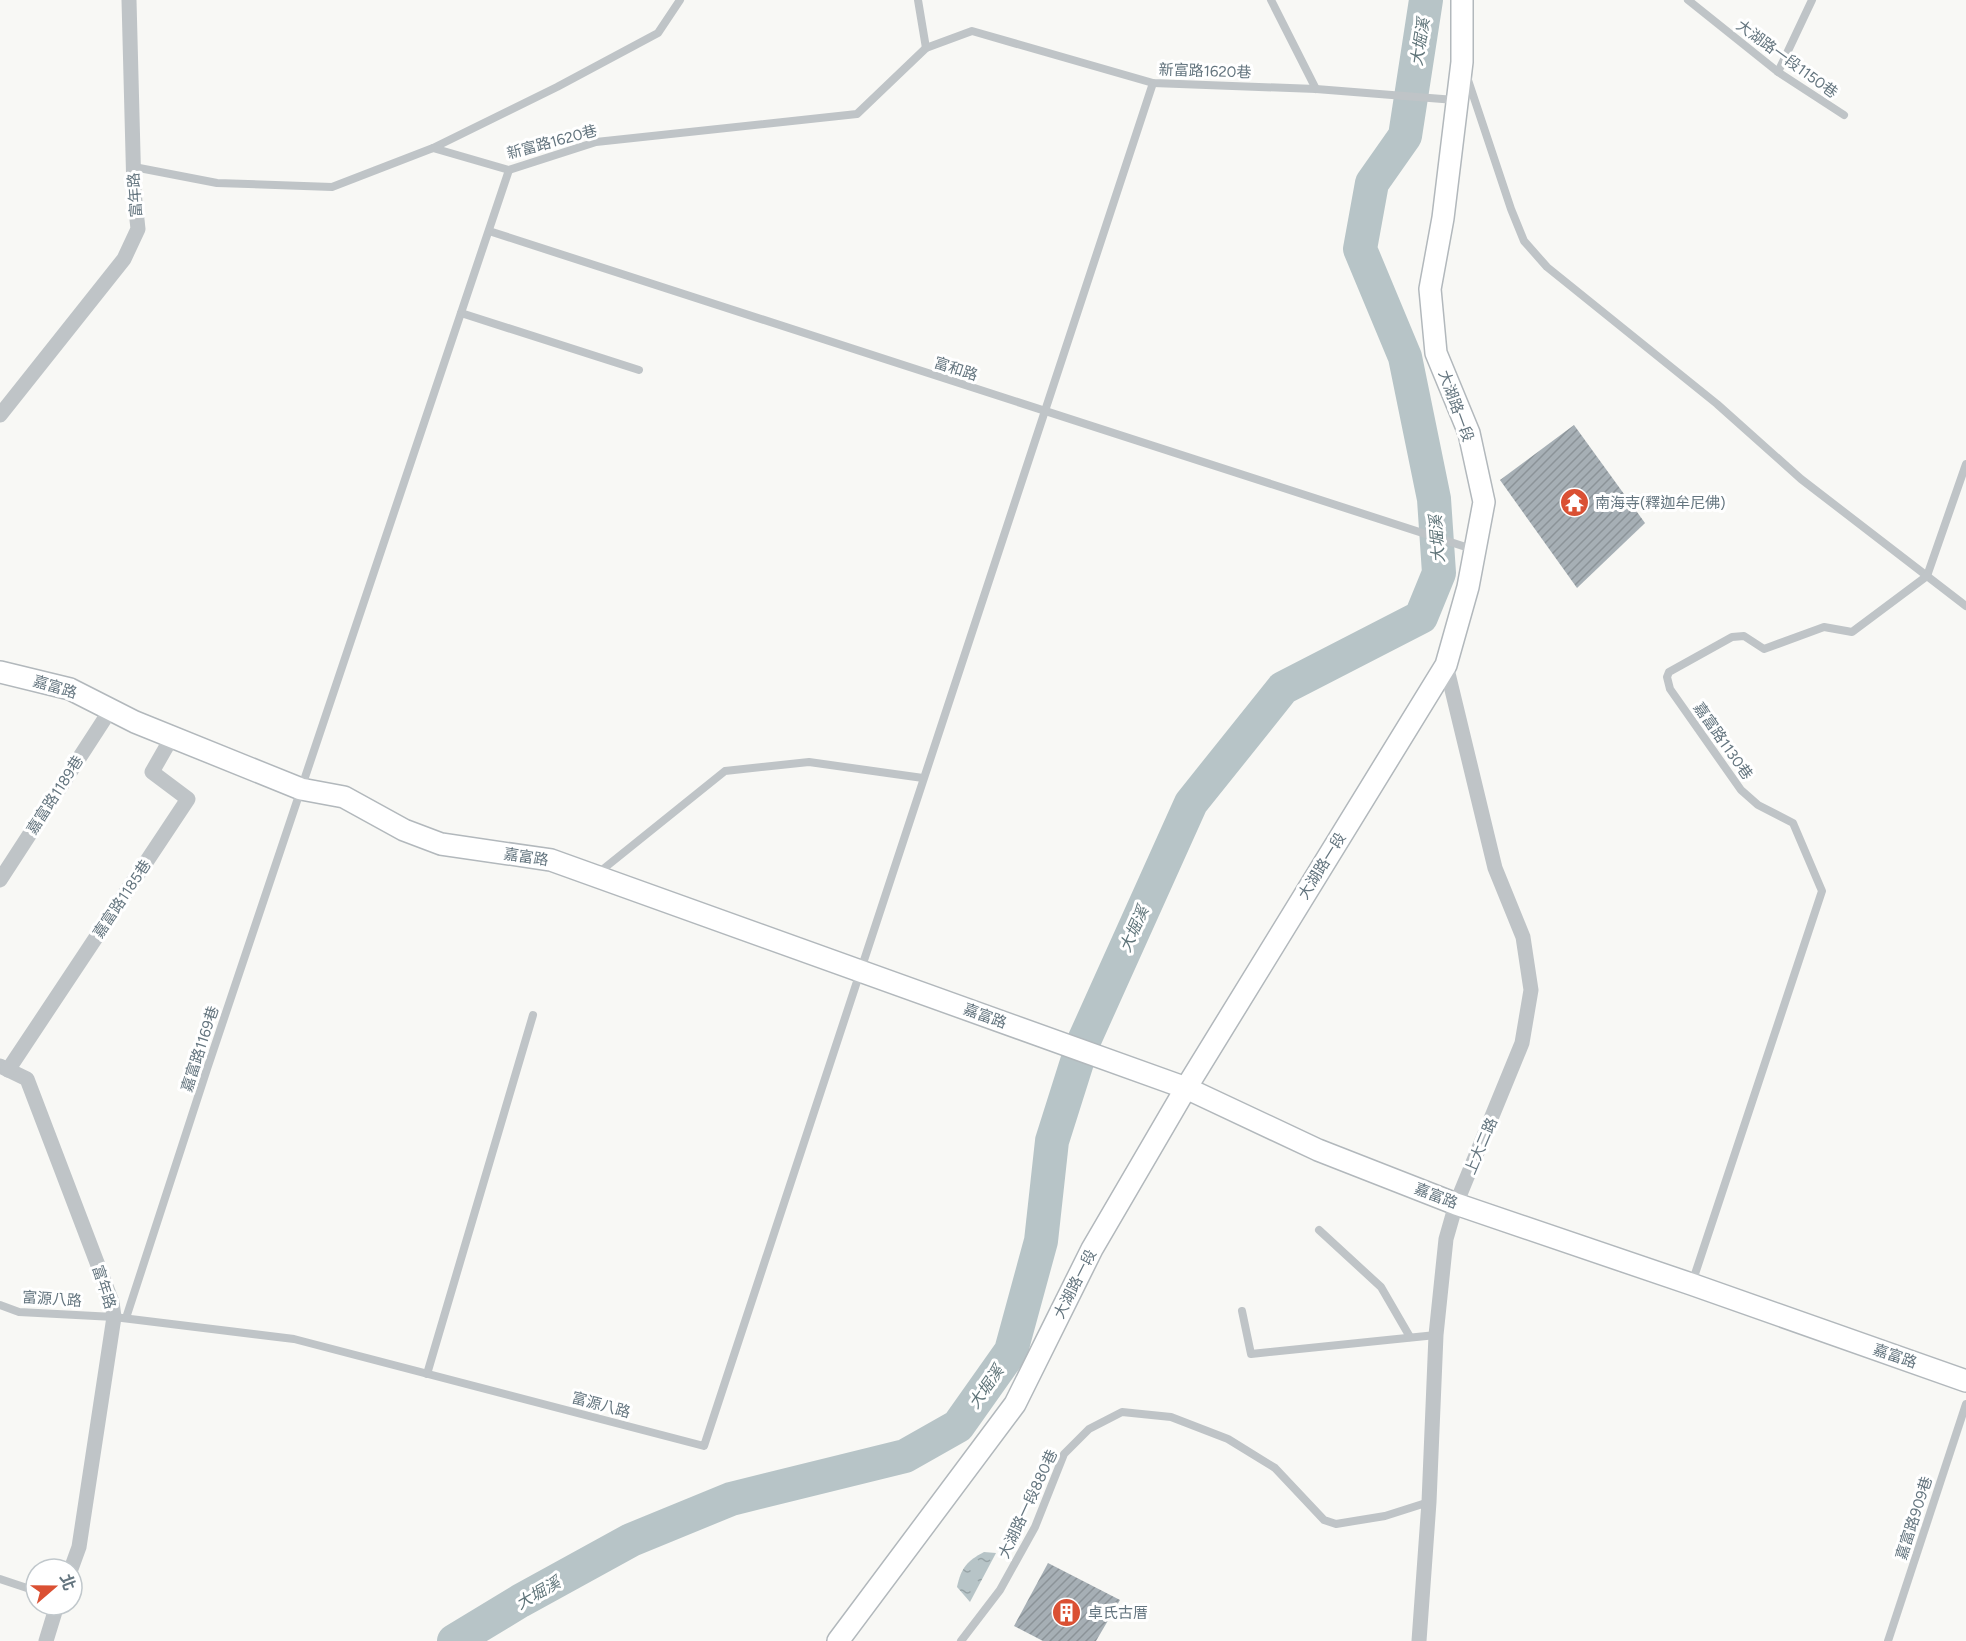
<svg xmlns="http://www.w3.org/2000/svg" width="1966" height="1641" font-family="Figtree,'Noto Sans TC',sans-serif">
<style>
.water{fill:url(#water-ripples)}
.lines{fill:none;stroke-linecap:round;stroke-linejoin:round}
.river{stroke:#b7c4c7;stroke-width:34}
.building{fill:url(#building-hatch)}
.secondary-casing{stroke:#b2b8bc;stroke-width:24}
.lane{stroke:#bfc4c7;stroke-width:8}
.street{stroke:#bfc4c7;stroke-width:15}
.secondary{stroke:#fff;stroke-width:21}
.labels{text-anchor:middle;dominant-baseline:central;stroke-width:6;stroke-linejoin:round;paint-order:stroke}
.street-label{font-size:15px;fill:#64757f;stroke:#fff}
.poi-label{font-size:15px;fill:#64757f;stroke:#fff;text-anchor:start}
.water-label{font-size:16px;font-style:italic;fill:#5f7479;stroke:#fff}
</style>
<defs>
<pattern id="water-ripples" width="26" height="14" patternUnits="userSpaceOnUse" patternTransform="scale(1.5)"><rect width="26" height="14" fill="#b7c4c7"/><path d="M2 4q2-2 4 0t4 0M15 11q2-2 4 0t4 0" fill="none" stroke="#98a4a7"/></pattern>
<pattern id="building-hatch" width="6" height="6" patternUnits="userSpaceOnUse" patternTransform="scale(1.5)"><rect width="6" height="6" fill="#a6afb5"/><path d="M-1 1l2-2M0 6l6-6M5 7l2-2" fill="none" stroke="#8b9398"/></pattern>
</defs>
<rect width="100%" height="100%" fill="#f8f8f5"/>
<!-- water -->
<path class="water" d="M984 1552 996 1553 970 1602 957 1587C961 1568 967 1561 984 1552Z"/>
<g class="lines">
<!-- river -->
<polyline class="river" points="454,1641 520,1601 631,1540 731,1499 905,1456 958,1426 1011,1351 1041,1241 1052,1141 1083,1043 1191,803 1283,688 1421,617 1439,573 1434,499 1405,357 1360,249 1372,183 1405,136 1426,0"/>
</g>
<!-- building -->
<g class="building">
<polygon points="1574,425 1645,523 1577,588 1500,480"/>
<polygon points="1048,1563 1120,1600 1096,1641 1043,1641 1014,1626"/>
</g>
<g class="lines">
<defs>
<g id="secondary">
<polyline points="0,672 70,689 135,722 301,789 344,797 404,830 441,844 551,860 1186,1088 1318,1150 1456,1204 1691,1284 1966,1381"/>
<polyline points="838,1641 1015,1404 1092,1249 1186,1088 1446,665 1468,587 1484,502 1469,433 1436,353 1430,289 1443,218 1462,62 1462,0"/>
</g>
</defs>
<!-- secondary casing -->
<use href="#secondary" class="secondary-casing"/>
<!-- lane -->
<g class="lane">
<polyline points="918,0 926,48"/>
<polyline points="1271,0 1316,89"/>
<polyline points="1688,0 1778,72 1844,115"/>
<polyline points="1778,72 1812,0"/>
<polyline points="1467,77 1511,209 1524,241 1547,267 1717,404 1801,479 1966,606"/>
<polyline points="433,148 557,87 658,33 680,0"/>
<polyline points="134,167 217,183 332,187 433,148 509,170 596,142 857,114 926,48 972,31 1153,83 1316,89 1455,100"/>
<polyline points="489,231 1472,549"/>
<polyline points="461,313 639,370"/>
<polyline points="597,874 725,771 809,762 923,778"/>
<polyline points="1319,1230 1381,1287 1410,1337"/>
<polyline points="1692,1283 1822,891 1793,823 1758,805 1741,790 1670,689 1667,677 1669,672 1732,637 1744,636 1764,649 1824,627 1852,632 1927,576 1966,464"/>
<polyline points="0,1305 19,1312 114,1317 294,1339 704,1446 1153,83"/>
<polyline points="1242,1311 1251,1354 1436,1335"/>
<polyline points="126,1318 207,1069 509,170"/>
<polyline points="427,1374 533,1015"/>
<polyline points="0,1579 36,1591"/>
<polyline points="961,1641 1000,1590 1035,1527 1064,1454 1089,1429 1122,1412 1171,1417 1228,1439 1275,1468 1324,1520 1336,1524 1385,1516 1429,1502"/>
<polyline points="1888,1641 1966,1404"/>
</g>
<!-- street -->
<g class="street">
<polyline points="0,415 124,259 138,229 134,192 129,0"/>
<polyline points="0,880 111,709"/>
<polyline points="0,1066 27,1079 112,1302 114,1317 79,1547 71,1569"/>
<polyline points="8,1070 188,799 152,772 172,737"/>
<polyline points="46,1641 57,1605"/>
<polyline points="1419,1641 1429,1502 1436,1335 1446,1239 1456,1204 1522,1043 1531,990 1523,937 1495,868 1446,665"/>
</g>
<!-- secondary -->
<use href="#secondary" class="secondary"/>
</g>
<!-- icons -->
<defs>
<symbol id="temple-disc" viewBox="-11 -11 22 22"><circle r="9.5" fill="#da5033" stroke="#fff"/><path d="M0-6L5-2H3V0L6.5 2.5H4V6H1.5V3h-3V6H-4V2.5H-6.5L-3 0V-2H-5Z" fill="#fff"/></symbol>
<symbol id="building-disc" viewBox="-11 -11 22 22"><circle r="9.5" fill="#da5033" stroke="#fff"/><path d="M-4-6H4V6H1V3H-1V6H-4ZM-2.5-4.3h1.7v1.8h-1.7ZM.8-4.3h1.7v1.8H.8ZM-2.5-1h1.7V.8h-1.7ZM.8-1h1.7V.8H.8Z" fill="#fff"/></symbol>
</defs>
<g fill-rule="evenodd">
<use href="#temple-disc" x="1558" y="486" width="33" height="33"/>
<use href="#building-disc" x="1050" y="1596" width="33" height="33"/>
</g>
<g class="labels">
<!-- street labels -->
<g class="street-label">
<text transform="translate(1787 59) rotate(36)">大湖路一段1150巷</text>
<text transform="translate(1205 71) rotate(2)">新富路1620巷</text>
<text transform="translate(552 142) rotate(-15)">新富路1620巷</text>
<text transform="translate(135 195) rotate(-94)">富年路</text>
<text transform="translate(956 369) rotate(18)">富和路</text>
<text transform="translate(1456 406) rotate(70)">大湖路一段</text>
<text transform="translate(55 687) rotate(17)">嘉富路</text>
<text transform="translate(1723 741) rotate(55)">嘉富路1130巷</text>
<text transform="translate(55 795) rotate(-57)">嘉富路1189巷</text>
<text transform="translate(526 857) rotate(9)">嘉富路</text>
<text transform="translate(1322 866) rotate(-58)">大湖路一段</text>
<text transform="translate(122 899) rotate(-56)">嘉富路1185巷</text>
<text transform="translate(985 1016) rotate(20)">嘉富路</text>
<text transform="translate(200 1049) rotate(-72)">嘉富路1169巷</text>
<text transform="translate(1481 1146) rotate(-67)">上大二路</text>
<text transform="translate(1436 1196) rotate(21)">嘉富路</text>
<text transform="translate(1075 1284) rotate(-63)">大湖路一段</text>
<text transform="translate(104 1287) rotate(72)">富年路</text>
<text transform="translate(52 1299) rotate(4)">富源八路</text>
<text transform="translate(1895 1356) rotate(19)">嘉富路</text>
<text transform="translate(601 1405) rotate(15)">富源八路</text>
<text transform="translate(1028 1504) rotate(-65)">大湖路一段880巷</text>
<text transform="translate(1914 1518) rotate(-72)">嘉富路909巷</text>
</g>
<!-- poi labels -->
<g class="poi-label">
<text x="1595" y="503">南海寺(釋迦牟尼佛)</text>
<text x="1088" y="1613">卓氏古厝</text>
</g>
<!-- water labels -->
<g class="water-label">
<text transform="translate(1420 42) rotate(-81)">大堀溪</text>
<text transform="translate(1437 539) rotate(-94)">大堀溪</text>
<text transform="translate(1134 929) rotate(-66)">大堀溪</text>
<text transform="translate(986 1387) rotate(-55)">大堀溪</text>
<text transform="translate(538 1593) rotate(-30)">大堀溪</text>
</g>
</g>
<!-- north arrow -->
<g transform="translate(54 1587) rotate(70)"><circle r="28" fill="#ffffff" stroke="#c1c8cc" stroke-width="1.5"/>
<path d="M0-4.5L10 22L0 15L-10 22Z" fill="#da5033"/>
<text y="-9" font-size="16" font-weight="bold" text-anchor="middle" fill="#64757f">北</text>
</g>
</svg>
